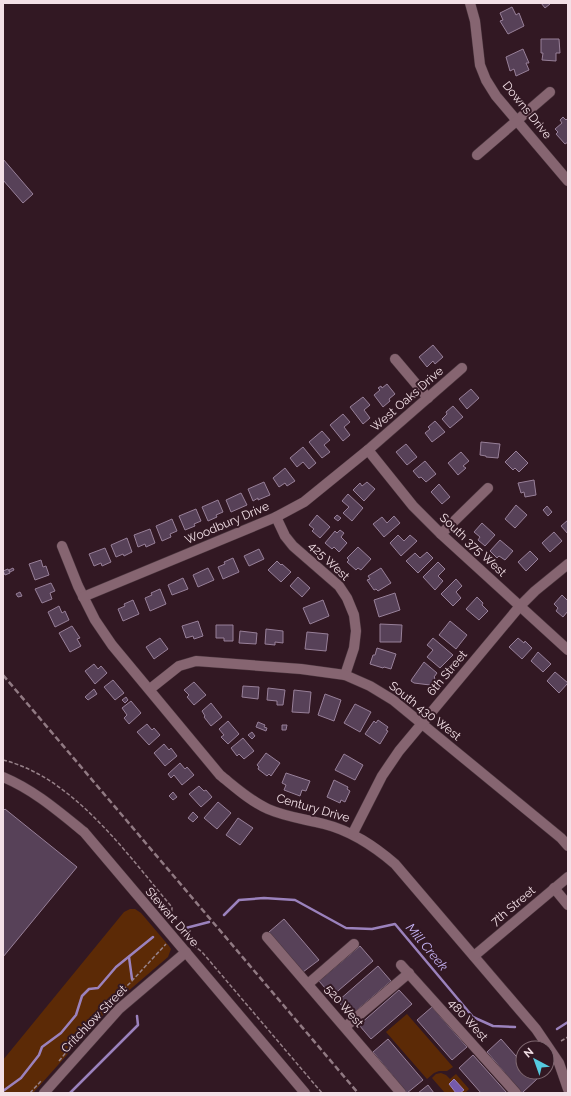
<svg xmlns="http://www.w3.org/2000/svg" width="571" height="1096" font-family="Raleway,sans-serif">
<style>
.green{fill:#5c2a06}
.water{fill:#755aab;stroke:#9b82bd}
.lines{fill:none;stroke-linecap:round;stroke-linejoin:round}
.stream{stroke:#9b82bd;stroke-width:2.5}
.building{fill:#574158;stroke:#988099}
.minor-casing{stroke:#49343c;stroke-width:11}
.path{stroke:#978189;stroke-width:1.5;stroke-dasharray:4 2;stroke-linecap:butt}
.minor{stroke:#866571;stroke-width:10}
.rail{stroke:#917a83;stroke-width:2.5;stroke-dasharray:6 3;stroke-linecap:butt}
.labels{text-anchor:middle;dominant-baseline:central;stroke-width:4;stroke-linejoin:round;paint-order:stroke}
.street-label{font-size:12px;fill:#f3e0e7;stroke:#321823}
.water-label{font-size:13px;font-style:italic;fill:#c4b2f4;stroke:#321823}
</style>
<rect width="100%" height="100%" fill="#321823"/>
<!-- green -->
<g class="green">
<polygon points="130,909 135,909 141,913 169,946 171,949 168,957 126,993 100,1018 33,1093 3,1093 3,1060 124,912"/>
<polygon points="407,1014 453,1067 447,1071 439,1071 434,1073 427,1079 386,1032"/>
<polygon points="441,1073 446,1075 450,1079 456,1074 469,1089 465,1093 445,1093 432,1078 436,1074"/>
</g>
<!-- water -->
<polygon class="water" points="454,1079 464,1090 460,1093 456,1093 449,1084"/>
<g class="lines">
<!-- stream -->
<g class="stream">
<polyline points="224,915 239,900 264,898 295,900 346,928 372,929 395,924 473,1017 493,1026 515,1027"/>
<polyline points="182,929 209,922"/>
<polyline points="129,957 132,979"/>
<polyline points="557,1029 568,1022"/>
<polyline points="3,1091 21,1078 39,1055 42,1047 61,1033 76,1015 82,996 89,989 98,988 116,967 153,937"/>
<polyline points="70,1093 138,1025 137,1016"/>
</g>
</g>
<!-- building -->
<g class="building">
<polygon points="541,3 549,3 550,4 545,8"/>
<polygon points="512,7 516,15 519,13 524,26 508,34 500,21 503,20 500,13"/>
<polygon points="541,39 559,39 560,53 556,53 556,61 542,60 543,53 541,53"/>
<polygon points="523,49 529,63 526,63 529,70 516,76 514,69 510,71 506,57"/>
<polygon points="563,117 566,120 568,118 568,142 565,144 556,134 558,132 555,129 562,123 560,120"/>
<polygon points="3,159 33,194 23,203 3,180"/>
<polygon points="433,345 443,357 435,364 433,361 427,367 419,357"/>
<polygon points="387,384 395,394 389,399 390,401 383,407 374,395 380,390 378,388 381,386 382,388"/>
<polygon points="471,389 479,398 467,409 459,399"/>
<polygon points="363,397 370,405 364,410 370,418 363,424 350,407"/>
<polygon points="453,406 463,417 450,428 442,419 447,414 446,412"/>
<polygon points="343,414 350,422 344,427 350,435 343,441 330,425"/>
<polygon points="435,421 445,432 432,442 425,433 430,429 428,427"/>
<polygon points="322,431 330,440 324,445 330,452 322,458 309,442"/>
<polygon points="481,442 500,444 498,458 486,457 486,456 480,455"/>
<polygon points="406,444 417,457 407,465 396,452"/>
<polygon points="303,447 316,463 309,469 303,462 297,467 290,458"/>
<polygon points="516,451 528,463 519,472 515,468 513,470 505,462"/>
<polygon points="461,452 469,461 463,466 466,468 458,475 448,463"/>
<polygon points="425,461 436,474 426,482 421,477 419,478 413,471"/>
<polygon points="285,468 295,481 287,486 285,483 279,487 273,478"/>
<polygon points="534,480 536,495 525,497 524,492 521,493 518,483"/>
<polygon points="264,482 270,495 258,500 258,498 253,501 248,489"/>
<polygon points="367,482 375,489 364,501 353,490 360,483 362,486"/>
<polygon points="439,484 450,497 442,504 431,492"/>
<polygon points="241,493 247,505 231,512 226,500"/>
<polygon points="348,494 363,508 352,521 343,513 349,507 342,501"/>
<polygon points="218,500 223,512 216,515 217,517 208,521 202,507"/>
<polygon points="516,505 527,515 515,528 505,519"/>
<polygon points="547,506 552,512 548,516 543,510"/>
<polygon points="196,509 201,521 194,524 195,526 185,530 179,516"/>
<polygon points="317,515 330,527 320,538 312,531 314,529 309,525"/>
<polygon points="337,515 341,518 338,521 334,518"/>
<polygon points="394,516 400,523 384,537 373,524 382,517 387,523"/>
<polygon points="172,519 177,531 170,534 171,537 162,541 156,526"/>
<polygon points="568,520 568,534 561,526"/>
<polygon points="482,523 495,535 485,546 478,540 480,537 474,532"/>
<polygon points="150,529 155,543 146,547 145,544 138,547 134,535"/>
<polygon points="340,530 344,533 341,537 347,543 339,552 334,547 332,549 325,543 335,531 337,533"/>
<polygon points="554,532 562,541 550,552 542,543"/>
<polygon points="398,535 404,541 410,535 417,541 401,556 390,543"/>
<polygon points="127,538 132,552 124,556 123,554 116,557 111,545"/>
<polygon points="500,540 513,551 505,560 499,556 497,558 490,551"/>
<polygon points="358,547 371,559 361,570 358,568 356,570 347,562 349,560 347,558"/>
<polygon points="105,548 111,562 102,566 101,563 94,566 89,554"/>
<polygon points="259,549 264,559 249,566 244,556"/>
<polygon points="530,551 538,559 526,571 518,562"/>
<polygon points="427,552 433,558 418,573 406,561 415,553 420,558"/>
<polygon points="233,558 239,572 223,579 218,567 225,564 224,562"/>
<polygon points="41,560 43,567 46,566 49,575 35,580 29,564"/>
<polygon points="277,561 281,565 282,564 291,572 281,582 268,570"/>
<polygon points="438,562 445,569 438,576 443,581 435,590 423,577"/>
<polygon points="13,568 14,570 10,572 9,570"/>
<polygon points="208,568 214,580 198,587 193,575"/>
<polygon points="381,568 391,583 378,591 376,589 374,590 367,580 370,579 368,576"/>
<polygon points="8,569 10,573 5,575 3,571"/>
<polygon points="298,577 310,588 302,597 290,586"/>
<polygon points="183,578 188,589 172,595 168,585"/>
<polygon points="456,579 462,586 456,592 461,598 453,606 441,594"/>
<polygon points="51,583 55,591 50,593 52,599 42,603 35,589"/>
<polygon points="160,589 166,604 150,611 145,598 152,595 151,593"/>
<polygon points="20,592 22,596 18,597 16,594"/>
<polygon points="395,593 400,610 379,617 374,600"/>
<polygon points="562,595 568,601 568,611 563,617 556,611 558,608 554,604"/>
<polygon points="477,597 483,603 482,605 488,611 479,620 466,609"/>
<polygon points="133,600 139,614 123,621 118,609 125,606 124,604"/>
<polygon points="323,600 329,616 310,624 303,608"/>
<polygon points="59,606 62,613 65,611 69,620 55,627 48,612"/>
<polygon points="198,621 203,636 194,639 193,636 186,638 182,626"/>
<polygon points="450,621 467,635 456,649 439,635"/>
<polygon points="380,624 402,625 401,642 380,642"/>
<polygon points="216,625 233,625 233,641 224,641 224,638 216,638"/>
<polygon points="72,626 80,638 77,639 81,646 70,652 59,633"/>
<polygon points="266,629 283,631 283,643 275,642 275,645 265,644"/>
<polygon points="240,631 257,633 256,644 239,643"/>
<polygon points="307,632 328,634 326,651 305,649"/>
<polygon points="160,638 168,649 154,659 146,647"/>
<polygon points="433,638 453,655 440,668 427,657 433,650 427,645"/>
<polygon points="518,638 524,643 525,641 532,648 522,659 509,647"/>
<polygon points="377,648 396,654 391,669 384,667 383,668 370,664 373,655 375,655"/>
<polygon points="538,652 551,664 543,672 531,661"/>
<polygon points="424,662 437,673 434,677 435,678 430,685 414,683 411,681 412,679"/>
<polygon points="94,664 98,669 101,666 107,673 95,684 85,671"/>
<polygon points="555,672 568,683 559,693 547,681"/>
<polygon points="113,680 124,693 115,700 104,687"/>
<polygon points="194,682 206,695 194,705 187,697 189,695 184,690"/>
<polygon points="243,686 259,687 258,699 242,697"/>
<polygon points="268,688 285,690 283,705 277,705 277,701 267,700"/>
<polygon points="94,689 97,694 88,700 85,697"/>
<polygon points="294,690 311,692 309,713 292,712"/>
<polygon points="325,694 341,700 334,721 318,715"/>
<polygon points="126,697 128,700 125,703 122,700"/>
<polygon points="131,701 141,713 129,724 124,718 127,715 122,708"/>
<polygon points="211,703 222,717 211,726 204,717 205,716 202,711"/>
<polygon points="355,704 371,712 360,732 344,723"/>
<polygon points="378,720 388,727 386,730 388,731 380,744 365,734 374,721 376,723"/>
<polygon points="228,721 239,734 228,744 221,737 224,735 219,729"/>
<polygon points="258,722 265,725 264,727 267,728 266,731 256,727"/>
<polygon points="147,724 152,730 154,728 160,735 149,745 137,732"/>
<polygon points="282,725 287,725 286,730 282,730"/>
<polygon points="252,732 255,736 252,739 248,735"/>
<polygon points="243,738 254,751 244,759 239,754 237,756 231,748"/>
<polygon points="164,744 169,750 171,748 177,756 165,766 154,753"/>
<polygon points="266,753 280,763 271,776 269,774 267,776 258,769 259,767 257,765"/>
<polygon points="344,754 363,765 355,780 335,770"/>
<polygon points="180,763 185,769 187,767 194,775 182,785 174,775 171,778 168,774"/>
<polygon points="286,773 310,781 306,791 302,790 300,796 284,790 286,785 282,783"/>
<polygon points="334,780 348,787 347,789 350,791 345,802 341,800 340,803 327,797"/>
<polygon points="199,786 204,791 206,790 212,797 201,807 189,794"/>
<polygon points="173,792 177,797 173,800 169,796"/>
<polygon points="218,802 231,813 217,829 204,818"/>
<polygon points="5,809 77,867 3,957 3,811"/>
<polygon points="193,812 198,817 193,822 188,818"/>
<polygon points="238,818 253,828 240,845 226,835"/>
<polygon points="284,919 319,960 303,972 269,932"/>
<polygon points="360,946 373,961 332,996 319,981"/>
<polygon points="378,966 391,981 350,1016 338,1001"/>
<polygon points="399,990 412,1004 371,1039 359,1025"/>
<polygon points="432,1007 467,1047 452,1060 417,1020"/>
<polygon points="388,1039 423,1080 407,1093 373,1052"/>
<polygon points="501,1039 523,1064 523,1072 530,1072 537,1079 522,1093 487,1052"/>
<polygon points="473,1055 507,1093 481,1093 459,1068"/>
<polygon points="428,1085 434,1093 418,1093"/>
</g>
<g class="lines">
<defs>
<g id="minor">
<polyline points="470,3 475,21 480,65 486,80 496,96 568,181"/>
<polyline points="477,155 550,92"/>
<polyline points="395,359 428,398"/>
<polyline points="368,450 413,506 441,534 568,650"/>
<polyline points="276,517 285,536 293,546 339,586 347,598 354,615 356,631 354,648 345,675"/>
<polyline points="441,534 488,488"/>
<path d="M62 546 78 586 95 620 112 645 220 775C235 787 250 801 268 809 286 817 305 819 324 824 352 831 374 846 395 864L536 1029 559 1063 568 1089"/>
<polyline points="83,597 276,517 304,502 368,450 462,368"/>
<polyline points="150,689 179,666 196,661 301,669 345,675 370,686 393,700 561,838 568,846"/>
<path d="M3 777C34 790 58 811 84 832L305 1093"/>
<polyline points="353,833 382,776 399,751 520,606 535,591 568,564"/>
<polyline points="554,888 568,905"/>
<polyline points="267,937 401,1093"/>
<polyline points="474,956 568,877"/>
<polyline points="401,965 516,1093"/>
<polyline points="308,984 354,944"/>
<polyline points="345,1027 409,973"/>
<polyline points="44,1093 119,1009 186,952"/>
</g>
</defs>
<!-- minor casing -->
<use href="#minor" class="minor-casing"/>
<!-- path -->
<g class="path">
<path d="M3 760C73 777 127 854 171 906L172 908 171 919"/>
<polyline points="193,945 202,952 322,1093"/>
<polyline points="561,1041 568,1037"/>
<polyline points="59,1061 95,1017 130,983 166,944"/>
<polyline points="30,1093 41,1081"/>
</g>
<!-- minor -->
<use href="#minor" class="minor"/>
<!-- rail -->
<polyline class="rail" points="3,675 358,1093"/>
</g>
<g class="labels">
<!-- street labels -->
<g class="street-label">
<text transform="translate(527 110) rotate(51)">Downs Drive</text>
<text transform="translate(407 399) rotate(-41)">West Oaks Drive</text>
<text transform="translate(227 523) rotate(-23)">Woodbury Drive</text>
<text transform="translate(473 545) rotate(43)">South 375 West</text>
<text transform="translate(329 561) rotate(43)">425 West</text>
<text transform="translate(447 673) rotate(-50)">6th Street</text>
<text transform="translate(425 711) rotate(38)">South 430 West</text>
<text transform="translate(313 808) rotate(16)">Century Drive</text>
<text transform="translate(513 906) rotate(-40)">7th Street</text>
<text transform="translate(172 917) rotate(49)">Stewart Drive</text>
<text transform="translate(344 1006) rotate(49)">520 West</text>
<text transform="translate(94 1019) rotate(-46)">Critchlow Street</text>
<text transform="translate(468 1020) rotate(48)">480 West</text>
</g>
<!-- water labels -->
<g class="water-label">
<text transform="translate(427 947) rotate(50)">Mill Creek</text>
</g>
</g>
<!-- border -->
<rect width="571" height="1096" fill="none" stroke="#f3e0e7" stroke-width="8"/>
<!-- north arrow -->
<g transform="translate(535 1060) rotate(319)"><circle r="19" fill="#321823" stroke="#7f6871"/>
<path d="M0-3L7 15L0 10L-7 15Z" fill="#55cadf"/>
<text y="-6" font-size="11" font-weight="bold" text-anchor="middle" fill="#f3e0e7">N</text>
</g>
</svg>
